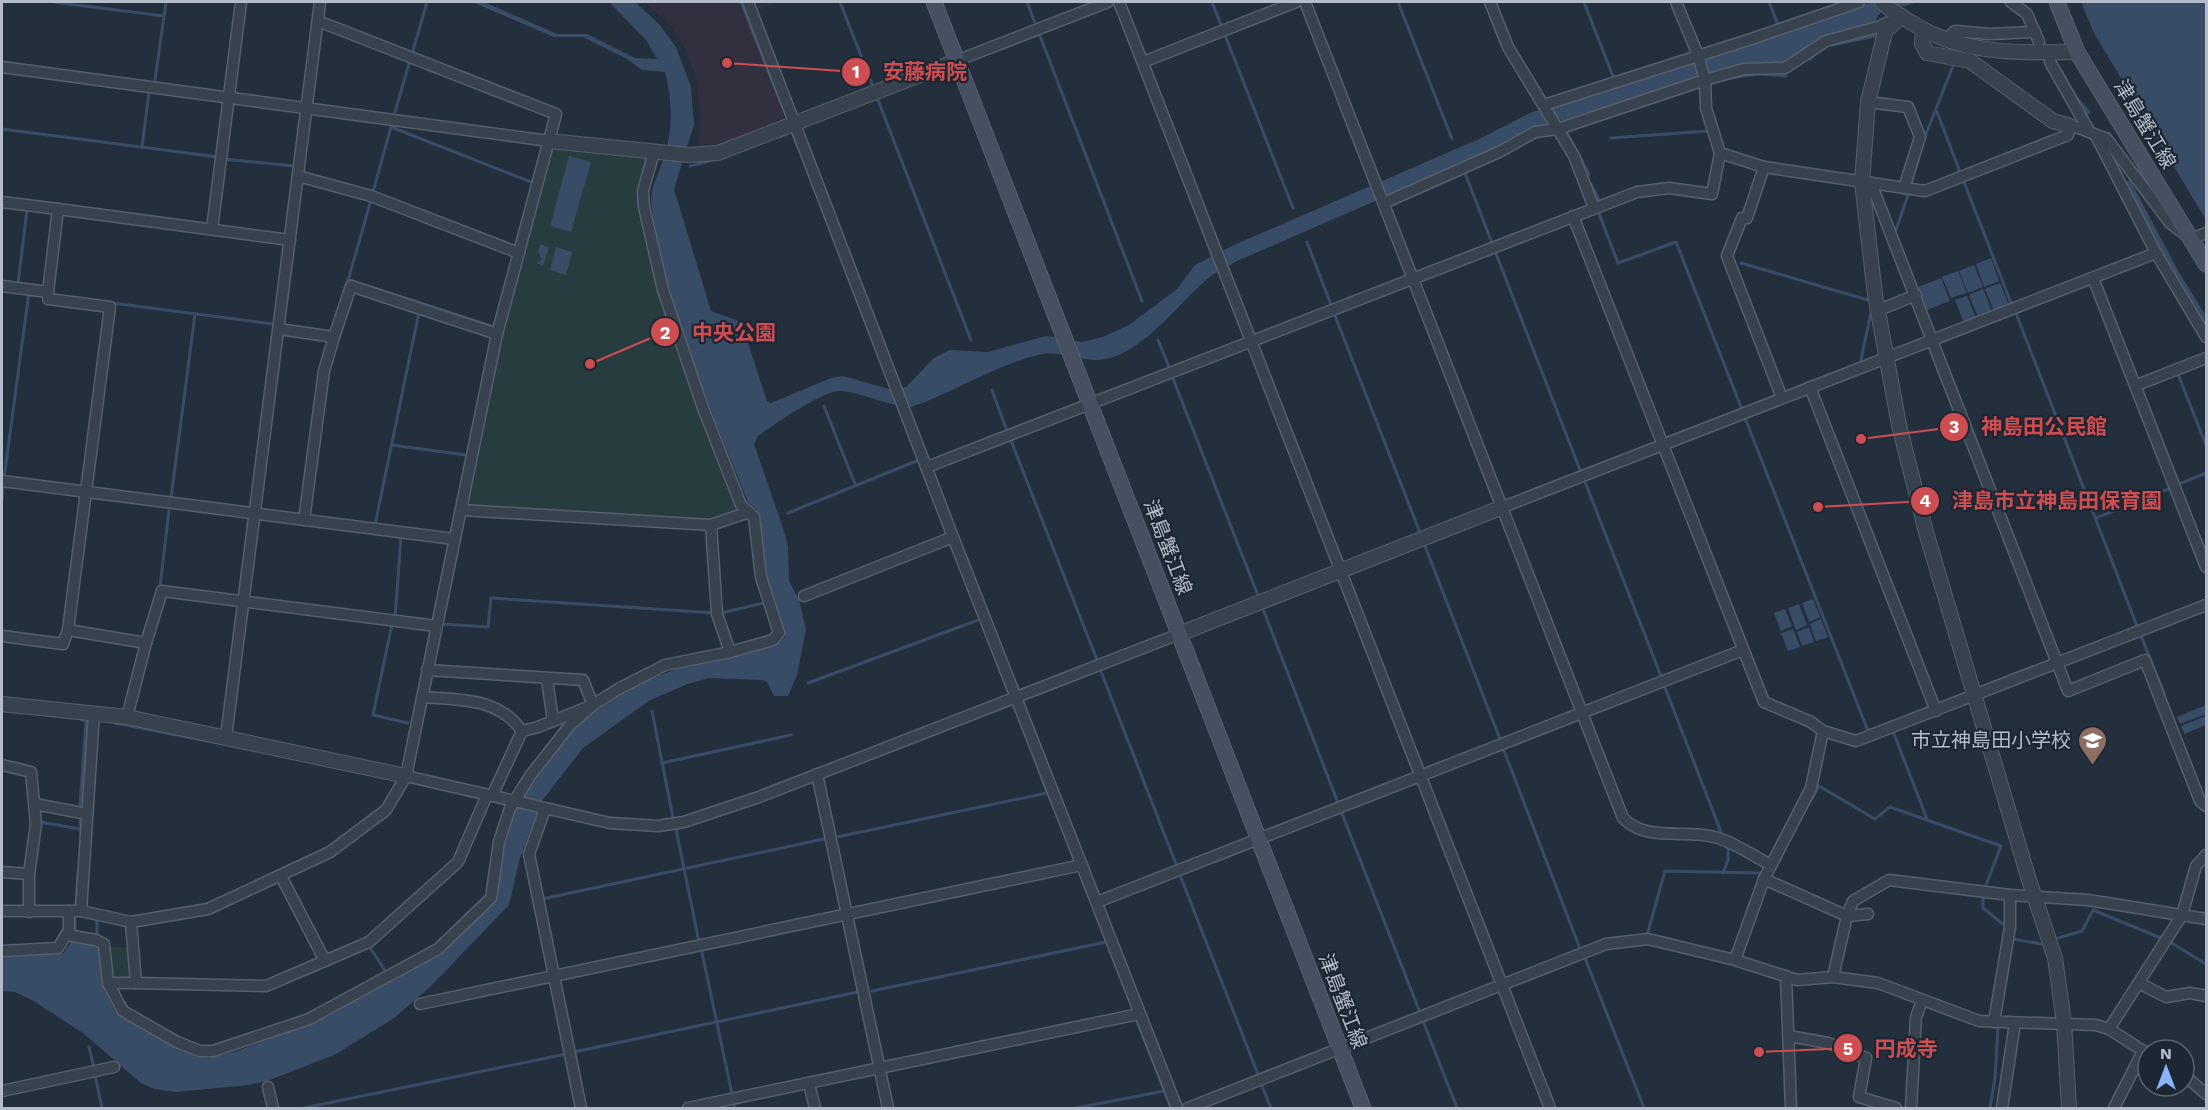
<svg xmlns="http://www.w3.org/2000/svg" width="2208" height="1110" font-family="'Work Sans','Noto Sans JP',sans-serif">
<style>
.medical{fill:#32303f}
.green{fill:#263c3f}
.water{fill:#394c67}
.lines{fill:none;stroke-linecap:round;stroke-linejoin:round}
.stream{stroke:#394c67;stroke-width:3}
.minor-casing{stroke:#565f6c;stroke-width:13}
.tertiary-casing{stroke:#565f6c;stroke-width:16}
.secondary-casing{stroke:#565f6c;stroke-width:17}
.minor{stroke:#38414e;stroke-width:10}
.tertiary{stroke:#38414e;stroke-width:14}
.secondary{stroke:#465061;stroke-width:15}
.labels{text-anchor:middle;dominant-baseline:central;stroke-width:4.5;stroke-linejoin:round;paint-order:stroke}
.street-label{font-size:20px;fill:#b4bcc9;stroke:#1d2633}
.poi-label{font-size:20px;fill:#b4bcc9;stroke:#1d2633;text-anchor:end}
.leader{fill:none;stroke:#ce4d50;stroke-width:2}
.callout-dot{fill:#ce4d50;stroke:#1d2633;stroke-width:2}
.mark-label{font-size:18px;text-anchor:middle;font-weight:bold;fill:#fff}
.callout-label{font-size:21px;text-anchor:middle;font-weight:bold;fill:#ce4d50;stroke:#1d2633;stroke-width:4.5;stroke-linejoin:round;paint-order:stroke}
</style>
<rect width="100%" height="100%" fill="#242f3e"/>
<!-- medical -->
<polygon class="medical" points="645,2 779,2 745,15 785,120 719,144 698,145 701,125 696,76 686,50 673,28"/>
<!-- green -->
<g class="green">
<polygon points="556,146 647,157 641,208 739,508 738,512 711,521 468,507 466,502 505,318 552,148"/>
<polygon points="109,947 132,947 134,978 112,977"/>
</g>
<!-- water -->
<g class="water">
<path d="M472 2H484L557 34H587L635 58 657 59 646 40 609 2H635L658 23 676 47 691 87 694 125 674 189 711 311 741 322 767 401 771 403 831 378 843 376 889 389 906 387 934 358 950 350 988 352 1046 336 1082 342 1103 337 1129 325 1177 289 1195 265 1234 245 1479 139 1532 112 1590 97 1872 2H1918L1880 13 1873 24 1824 36 1782 63 1745 64 1715 71 1608 107 1536 128 1501 146 1237 261C1227 267 1215 272 1206 280 1180 303 1151 341 1119 355 1086 369 1066 348 1038 355 993 366 955 392 911 407 887 406 866 394 843 391 826 388 774 425 758 436L754 444 784 531 788 547 789 581 799 600 806 629 797 675 788 696H774L767 682 762 680 709 678 688 684 650 700 583 748 541 802 520 858 509 905 430 987 394 1018 336 1054 270 1080 249 1085 176 1092 154 1089 141 1083 83 1033 32 1000 15 992 2 991V957L42 953 63 954 72 941 97 944 102 950 101 982 115 1011 164 1042 198 1056 209 1058 237 1051 325 1018 380 984 423 963 456 941 495 900 501 860 515 808 569 733 586 718 638 684 658 676 685 666 779 643 785 637 765 571 756 509 748 502C710 408 667 310 652 209 649 189 657 178 663 161 673 131 673 102 665 72L642 70 627 59 583 37H554Z"/>
<polygon points="2081,2 2206,2 2206,220 2094,33"/>
<polygon points="2062,69 2077,96 2091,112 2085,117 2060,70"/>
<polygon points="569,156 591,162 571,232 550,226"/>
<polygon points="2130,180 2180,274 2206,316 2206,330 2183,295 2123,183"/>
<polygon points="541,244 549,248 543,266 537,263 542,260 538,251"/>
<polygon points="556,247 572,252 566,275 550,270"/>
<polygon points="1991,258 1999,281 1984,287 1976,264"/>
<polygon points="1974,265 1983,287 1968,293 1959,271"/>
<polygon points="1958,271 1967,293 1951,298 1942,277"/>
<polygon points="1941,278 1950,301 1927,310 1918,287"/>
<polygon points="2000,283 2009,305 1994,311 1985,289"/>
<polygon points="1983,289 1992,311 1978,317 1969,295"/>
<polygon points="1967,296 1976,318 1964,323 1955,300"/>
<polygon points="1813,599 1820,617 1809,622 1802,603"/>
<polygon points="1799,604 1807,625 1796,630 1788,608"/>
<polygon points="1785,609 1792,626 1781,631 1774,613"/>
<polygon points="1821,619 1828,637 1816,641 1810,624"/>
<polygon points="1809,627 1814,642 1802,646 1797,632"/>
<polygon points="1793,629 1800,647 1788,651 1781,633"/>
<polygon points="2206,705 2206,714 2180,724 2177,717"/>
<polygon points="2206,716 2206,725 2184,734 2181,726"/>
</g>
<g class="lines">
<!-- stream -->
<g class="stream">
<polyline points="53,2 164,16"/>
<polyline points="741,2 782,106"/>
<polyline points="840,2 872,84"/>
<polyline points="1027,2 1035,23"/>
<polyline points="1212,2 1221,25"/>
<polyline points="1398,2 1452,139"/>
<polyline points="1584,2 1614,79"/>
<polyline points="1769,2 1778,25"/>
<polyline points="1225,35 1293,208"/>
<polyline points="1040,36 1142,301"/>
<polyline points="1832,45 1875,36"/>
<polyline points="412,54 427,2"/>
<polyline points="1810,59 1816,53"/>
<polyline points="1731,78 1757,74 1786,76"/>
<polyline points="155,80 166,2"/>
<polyline points="878,100 971,340"/>
<polyline points="395,112 410,60"/>
<polyline points="1937,112 1960,172"/>
<polyline points="391,127 531,182"/>
<polyline points="2,129 218,157"/>
<polyline points="298,129 300,119"/>
<polyline points="791,129 798,148"/>
<polyline points="1566,131 1589,174"/>
<polyline points="779,137 789,133"/>
<polyline points="1611,138 1708,131"/>
<polyline points="1924,139 1953,66"/>
<polyline points="142,147 149,92"/>
<polyline points="224,159 294,166"/>
<polyline points="690,166 717,159"/>
<polyline points="1465,173 1492,243"/>
<polyline points="1964,182 2011,303"/>
<polyline points="1591,184 1599,200"/>
<polyline points="1911,184 1917,163"/>
<polyline points="373,192 391,127"/>
<polyline points="1598,211 1618,263 1676,242 1741,407"/>
<polyline points="1896,230 1909,192"/>
<polyline points="1307,242 1331,305"/>
<polyline points="1495,251 1580,470"/>
<polyline points="1741,263 1868,300"/>
<polyline points="349,280 491,326"/>
<polyline points="18,284 27,210"/>
<polyline points="347,284 371,200"/>
<polyline points="112,303 273,324"/>
<polyline points="1334,313 1419,530"/>
<polyline points="2016,313 2137,626"/>
<polyline points="1158,340 1169,367"/>
<polyline points="1930,349 1942,381"/>
<polyline points="1861,360 1871,312"/>
<polyline points="2178,374 2206,445"/>
<polyline points="1172,376 1257,593"/>
<polyline points="992,390 1007,431"/>
<polyline points="824,406 855,484"/>
<polyline points="1745,418 1868,731 1871,730"/>
<polyline points="1010,438 1097,660"/>
<polyline points="392,445 466,455"/>
<polyline points="4,478 29,292"/>
<polyline points="1585,482 1661,676"/>
<polyline points="2179,484 2206,473"/>
<polyline points="171,498 195,314"/>
<polyline points="2,499 3,489"/>
<polyline points="788,513 919,460"/>
<polyline points="2096,518 2171,488"/>
<polyline points="375,525 419,312"/>
<polyline points="1425,546 1500,739"/>
<polyline points="160,587 169,510"/>
<polyline points="1263,609 1338,803"/>
<polyline points="721,613 764,603"/>
<polyline points="395,618 401,537"/>
<polyline points="392,624 373,715 408,723"/>
<polyline points="442,624 488,627 491,598 715,613"/>
<polyline points="2141,636 2164,693"/>
<polyline points="1100,669 1176,864"/>
<polyline points="808,683 981,619"/>
<polyline points="1664,685 1721,832"/>
<polyline points="2,711 21,713"/>
<polyline points="652,711 673,818"/>
<polyline points="115,723 243,748"/>
<polyline points="1894,734 1927,819"/>
<polyline points="1503,748 1579,946"/>
<polyline points="662,763 791,735"/>
<polyline points="1041,776 1054,809"/>
<polyline points="80,807 86,722 81,719"/>
<polyline points="1341,811 1419,1010"/>
<polyline points="1804,812 1819,786 1875,819 1890,807 2001,846 1986,885"/>
<polyline points="80,816 81,836"/>
<polyline points="40,822 80,829"/>
<polyline points="676,829 699,942"/>
<polyline points="837,837 1047,793"/>
<polyline points="1773,871 1781,858"/>
<polyline points="1723,873 1728,860 1728,848"/>
<polyline points="1180,875 1259,1077"/>
<polyline points="1983,896 1983,908 2008,928"/>
<polyline points="542,899 824,839"/>
<polyline points="76,904 78,872"/>
<polyline points="75,915 75,932"/>
<polyline points="1648,932 1665,871 1760,873"/>
<polyline points="97,934 97,920"/>
<polyline points="2012,935 2013,939 2041,944"/>
<polyline points="2055,939 2082,931 2093,910 2161,938"/>
<polyline points="2170,942 2206,964"/>
<polyline points="369,946 386,972"/>
<polyline points="701,948 732,1094"/>
<polyline points="1585,958 1644,1108"/>
<polyline points="872,991 1106,942"/>
<polyline points="1135,1016 1171,1108"/>
<polyline points="1423,1021 1457,1108"/>
<polyline points="89,1047 94,1068"/>
<polyline points="574,1052 858,992"/>
<polyline points="95,1075 102,1108"/>
<polyline points="1261,1084 1271,1108"/>
<polyline points="733,1102 735,1108"/>
<polyline points="304,1108 566,1054"/>
<polyline points="1076,1108 1164,1091"/>
<polyline points="1990,1108 1995,1078 1998,1028"/>
</g>
<defs>
<g id="minor">
<polyline points="748,2 953,537 1177,1108"/>
<polyline points="1119,2 1550,1108"/>
<path d="M1305 2 1623 818C1648 844 1689 827 1721 839 1738 845 1755 857 1771 865"/>
<polyline points="1490,2 1508,47 1574,156 1594,208"/>
<polyline points="2011,2 2027,14 2039,42"/>
<polyline points="1945,40 1955,31 1990,34 2035,32"/>
<polyline points="956,61 1108,2"/>
<polyline points="1143,62 1296,2"/>
<polyline points="2050,62 2088,129"/>
<polyline points="2,67 549,141"/>
<polyline points="1868,102 1908,107 1920,137 1904,188"/>
<polyline points="1544,105 1748,40 1859,2"/>
<polyline points="2096,136 2156,253 2206,337"/>
<polyline points="654,152 643,191 644,207 663,290 703,408 741,505 754,517 761,577 779,633 773,640 730,652"/>
<path d="M1720 153 1764 167 1925 191 2068 135 2070 126C2084 128 2093 135 2106 138L2170 223 2191 239 2206 233"/>
<polyline points="1764,167 1747,218 1742,218 1727,256 1782,398"/>
<polyline points="298,176 371,196 519,253"/>
<polyline points="1871,183 2068,691 2145,660 2200,801 2206,806"/>
<polyline points="2,202 58,209 48,292 2,286"/>
<polyline points="1384,203 1499,152 1535,132 1558,129 1705,80 1744,69 1785,68 1826,41 1878,27 1893,20"/>
<polyline points="58,209 290,240"/>
<polyline points="1573,216 1764,702 1811,722 1823,731 1856,741 2206,605"/>
<polyline points="212,229 241,2"/>
<polyline points="2093,278 2206,567"/>
<polyline points="48,292 48,299 110,307 68,630"/>
<polyline points="1879,310 1916,295"/>
<polyline points="279,329 334,337 351,286 497,334"/>
<polyline points="2137,385 2206,358"/>
<polyline points="1810,387 1936,711"/>
<polyline points="927,467 1637,192 1669,188 1712,194 1720,153 1706,108 1705,80 1698,55 1676,2"/>
<polyline points="2,481 454,539"/>
<polyline points="1503,507 2156,253"/>
<polyline points="461,510 711,525 749,512"/>
<polyline points="304,520 324,371 334,337"/>
<polyline points="804,596 953,537"/>
<polyline points="2,636 63,644 68,630 146,643 127,717"/>
<polyline points="146,643 162,591 436,626"/>
<polyline points="547,679 553,721"/>
<path d="M422 697C459 700 498 697 522 731L538 727 593 705 583 680 427 670"/>
<polyline points="1823,731 1811,788 1764,879 1847,916 1868,914"/>
<polyline points="226,737 320,2"/>
<polyline points="2,765 31,772 36,824 29,874"/>
<polyline points="817,774 888,1108"/>
<polyline points="406,776 610,823 658,826 684,822 759,797 1179,634"/>
<polyline points="492,796 522,731"/>
<polyline points="35,804 87,814"/>
<polyline points="545,809 529,854 581,1108"/>
<polyline points="2,872 29,874 29,912"/>
<polyline points="281,876 325,961"/>
<polyline points="1097,902 1743,650"/>
<polyline points="2,911 81,911 131,922 208,909 330,852 386,810 406,776 497,334 556,114 318,21"/>
<polyline points="81,911 94,713"/>
<polyline points="67,935 96,940 104,944 108,983 136,983 131,922"/>
<polyline points="2,951 58,948 69,930 69,911"/>
<polyline points="1735,960 1764,879"/>
<polyline points="1786,976 1791,1108"/>
<polyline points="1833,977 1847,916 1853,901 1889,880 2010,895 2088,900 2206,919"/>
<polyline points="108,983 123,1011 177,1042 200,1051 213,1051 309,1019 438,949 491,898 499,842 510,808 530,776 570,725 593,705 620,688 665,665 730,652 717,614 711,525"/>
<polyline points="136,983 266,986 369,942 458,862 487,795"/>
<polyline points="2139,983 2166,997 2190,993 2206,996"/>
<polyline points="420,1004 1082,865"/>
<polyline points="1994,1022 2010,927 2010,895"/>
<polyline points="2109,1029 2182,915 2196,866 2206,855"/>
<polyline points="1789,1036 1828,1043 1866,1058 1859,1097 1896,1108"/>
<polyline points="2184,1075 2206,1094"/>
<polyline points="809,1084 815,1108"/>
<polyline points="268,1087 273,1108"/>
<polyline points="2,1091 114,1067"/>
<polyline points="688,1108 1139,1014"/>
<polyline points="1188,1108 1606,944 1648,939 1735,960 1797,980 1833,977 1878,983 1979,1021 2096,1025 2109,1029 2148,1054"/>
<polyline points="1911,1108 1916,1017 1922,1001"/>
<polyline points="2002,1108 2015,1023"/>
<polyline points="2114,1108 2143,1051"/>
</g>
<g id="tertiary">
<path d="M1882 2C1891 11 1901 16 1912 23 1963 55 2019 53 2077 52"/>
<polyline points="1902,16 1885,32 1868,102 1862,182 1875,295 1899,425 1926,532 2029,880 2055,958 2064,1022 2069,1108"/>
<polyline points="1923,30 1922,44 1927,53 1970,61 2053,121 2070,126"/>
<polyline points="549,141 689,155 718,153 956,61"/>
<polyline points="1179,634 1503,507"/>
<polyline points="2,704 127,717 406,776"/>
</g>
<g id="secondary">
<polyline points="934,2 1363,1108"/>
<polyline points="2057,2 2077,52 2206,264"/>
</g>
</defs>
<!-- minor casing -->
<use href="#minor" class="minor-casing"/>
<!-- tertiary casing -->
<use href="#tertiary" class="tertiary-casing"/>
<!-- secondary casing -->
<use href="#secondary" class="secondary-casing"/>
<!-- minor -->
<use href="#minor" class="minor"/>
<!-- tertiary -->
<use href="#tertiary" class="tertiary"/>
<!-- secondary -->
<use href="#secondary" class="secondary"/>
</g>
<!-- icons -->
<defs>
<symbol id="school-pin" viewBox="-11 -11 22 30"><path d="M0 17L-7.5 6A9.5 9.5 0 1 1 7.5 6Z" fill="#8d6e63" stroke="#1d2633"/><path d="M0-5L7-2L0 1L-7-2ZM-4 1L0 2.5L4 1V4Q0 6-4 4Z" fill="#fff"/></symbol>
</defs>
<g fill-rule="evenodd">
<use href="#school-pin" x="2076" y="724" width="33" height="45"/>
</g>
<g class="labels">
<!-- street labels -->
<g class="street-label">
<text transform="translate(2145 124) rotate(59)">津島蟹江線</text>
<text transform="translate(1168 547) rotate(69)">津島蟹江線</text>
<text transform="translate(1343 1001) rotate(69)">津島蟹江線</text>
</g>
<!-- poi labels -->
<g class="poi-label">
<text x="2071" y="740">市立神島田小学校</text>
</g>
</g>
<!-- callouts -->
<path class="leader" d="M727 63L856 72M590 364L665 332M1861 439L1954 427M1818 507L1925 501M1759 1052L1848 1048"/>
<g class="callout-dot">
<circle cx="727" cy="63" r="6"/>
<circle cx="590" cy="364" r="6"/>
<circle cx="1861" cy="439" r="6"/>
<circle cx="1818" cy="507" r="6"/>
<circle cx="1759" cy="1052" r="6"/>
<circle cx="856" cy="72" r="15"/>
<circle cx="665" cy="332" r="15"/>
<circle cx="1954" cy="427" r="15"/>
<circle cx="1925" cy="501" r="15"/>
<circle cx="1848" cy="1048" r="15"/>
</g>
<g class="mark-label">
<text x="856" y="78">1</text>
<text x="665" y="339">2</text>
<text x="1954" y="433">3</text>
<text x="1925" y="507">4</text>
<text x="1848" y="1055">5</text>
</g>
<g class="callout-label">
<text x="925" y="79">安藤病院</text>
<text x="734" y="340">中央公園</text>
<text x="2044" y="434">神島田公民館</text>
<text x="2057" y="508">津島市立神島田保育園</text>
<text x="1906" y="1056">円成寺</text>
</g>
<!-- border -->
<rect width="2208" height="1110" fill="none" stroke="#b4bcc9" stroke-width="6"/>
<!-- north arrow -->
<g transform="translate(2166 1068)"><circle r="28" fill="#1d2633" stroke="#59626f" stroke-width="1.5"/>
<path d="M0-4.5L10 22L0 15L-10 22Z" fill="#8ab4f8"/>
<text y="-9" font-size="16" font-weight="bold" text-anchor="middle" fill="#b4bcc9">N</text>
</g>
</svg>
